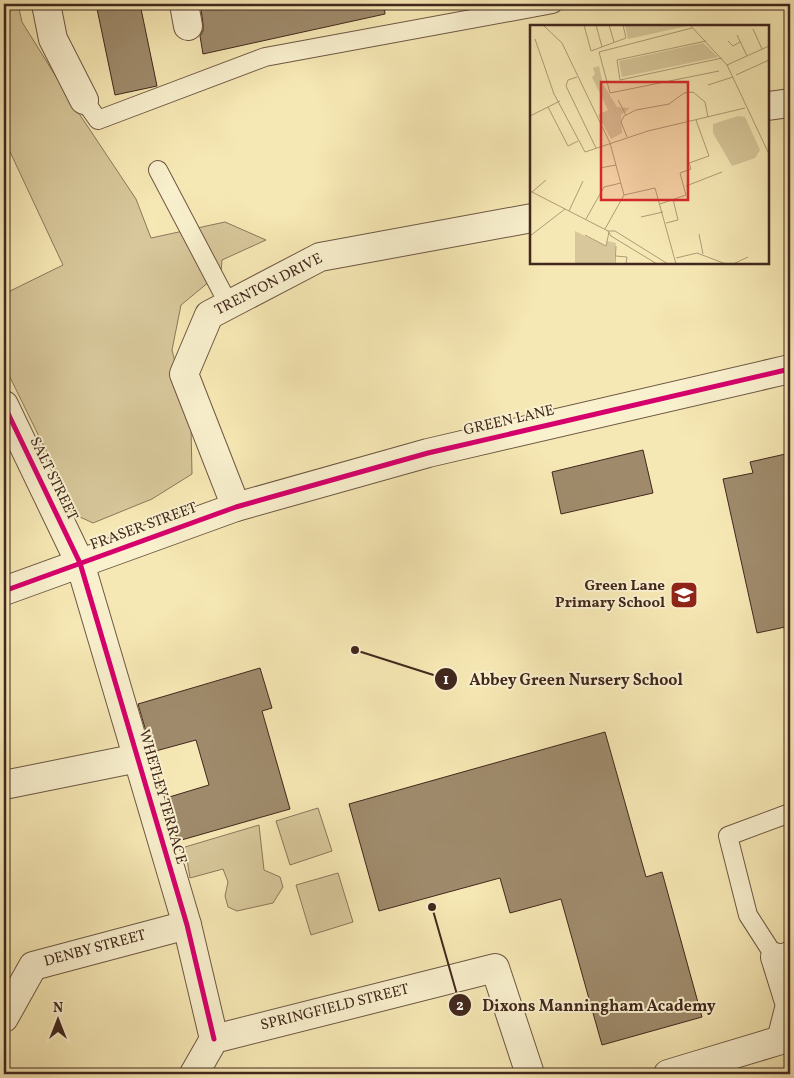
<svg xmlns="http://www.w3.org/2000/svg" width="794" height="1078" font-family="Vollkorn,serif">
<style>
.green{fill:#d7c79a;stroke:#8c775c}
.building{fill:#9f8b6c;stroke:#41271d}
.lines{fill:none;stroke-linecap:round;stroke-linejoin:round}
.service-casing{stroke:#6e5743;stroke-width:20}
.minor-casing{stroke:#6e5743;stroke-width:30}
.service{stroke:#f9f0ce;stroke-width:18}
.minor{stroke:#f9f0ce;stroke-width:28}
.cycleway-casing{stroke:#f9f0ce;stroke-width:8}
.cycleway{stroke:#d6006c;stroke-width:5}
.labels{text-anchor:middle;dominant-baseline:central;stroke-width:4;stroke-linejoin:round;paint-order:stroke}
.street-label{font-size:15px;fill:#41271d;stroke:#f9f0ce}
.poi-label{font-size:15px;font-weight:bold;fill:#41271d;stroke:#f9f0ce;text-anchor:end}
.inset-road{fill:none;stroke:#ae9b78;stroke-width:1}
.view{fill:#d62828;fill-opacity:0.15;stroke:#d62828;stroke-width:2.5}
.inset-edge{fill:none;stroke:#41271d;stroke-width:2.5}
.leader{fill:none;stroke:#41271d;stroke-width:2}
.callout-dot{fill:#41271d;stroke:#f9f0ce;stroke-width:2}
.mark-label{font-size:15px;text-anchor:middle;font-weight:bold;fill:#fff}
.callout-label{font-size:16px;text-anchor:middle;font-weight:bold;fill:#41271d;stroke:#f9f0ce;stroke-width:4;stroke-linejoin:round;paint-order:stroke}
</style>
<rect width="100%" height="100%" fill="#f6e8b4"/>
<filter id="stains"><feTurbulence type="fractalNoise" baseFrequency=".004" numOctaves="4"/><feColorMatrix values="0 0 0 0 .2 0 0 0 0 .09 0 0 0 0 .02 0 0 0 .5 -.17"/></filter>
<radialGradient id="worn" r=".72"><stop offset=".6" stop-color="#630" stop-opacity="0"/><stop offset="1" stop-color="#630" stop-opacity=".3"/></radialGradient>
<!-- green -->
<g class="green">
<polygon points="4,4 18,4 22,22 80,115 136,199 151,238 225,222 266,240 222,260 221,272 181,305 172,350 191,427 192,474 152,499 93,523 78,516 4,365 4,294 63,265 4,139"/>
<polygon points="318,808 332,851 290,865 276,821"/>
<polygon points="259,825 264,870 280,877 283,887 273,903 237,911 228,907 225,896 228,882 223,869 190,878 185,847"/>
<polygon points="338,873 353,922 311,935 296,885"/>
</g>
<!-- building -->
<g class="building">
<polygon points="96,4 140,4 157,86 115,95"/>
<polygon points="224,4 384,4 385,14 203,54 200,36 203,31 203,24 201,9"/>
<polygon points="643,450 653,493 561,514 552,472"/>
<polygon points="790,453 790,626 757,633 723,479 753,473 750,462"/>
<polygon points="260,668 272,708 262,711 290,809 178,841 166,798 209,785 196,740 152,752 138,704"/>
<polygon points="605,732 646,877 662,872 702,1017 602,1045 561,899 510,913 500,878 379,911 349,804"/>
</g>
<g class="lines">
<defs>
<g id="service">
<polyline points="84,100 98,120 265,57 553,4"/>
<polyline points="158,170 229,305"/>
<polyline points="790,813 728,836 748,915 775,957 790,950"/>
</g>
<g id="minor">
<polyline points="46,4 53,39 84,100"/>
<polyline points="184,4 188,26"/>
<polyline points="768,106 790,103"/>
<polyline points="4,405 80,563 187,925 214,1039"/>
<polyline points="236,507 184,374 209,315 320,257 532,218"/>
<polyline points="4,591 236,507 428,453 790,369"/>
<polyline points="4,785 138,758"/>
<polyline points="4,1018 33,966 187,925"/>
<polyline points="194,1074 214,1039 495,968 530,1074"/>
<polyline points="668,1074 781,1040 790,1005 775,957"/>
</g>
</defs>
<!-- service casing -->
<use href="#service" class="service-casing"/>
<!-- minor casing -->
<use href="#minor" class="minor-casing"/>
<!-- service -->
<use href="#service" class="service"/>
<!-- minor -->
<use href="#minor" class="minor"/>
<defs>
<g id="cycleway">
<polyline points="4,405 80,563 187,925 214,1039"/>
<polyline points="4,591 236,507 428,453 790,369"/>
</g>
</defs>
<!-- cycleway casing -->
<use href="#cycleway" class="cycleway-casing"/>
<!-- cycleway -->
<use href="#cycleway" class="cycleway"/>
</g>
<!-- icons -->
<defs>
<symbol id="school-square" viewBox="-11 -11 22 22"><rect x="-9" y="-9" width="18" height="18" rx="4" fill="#8f2418" stroke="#f9f0ce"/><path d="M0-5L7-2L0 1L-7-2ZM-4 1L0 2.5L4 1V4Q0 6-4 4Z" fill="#fff"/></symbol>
</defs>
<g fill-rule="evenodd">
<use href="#school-square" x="668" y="579" width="32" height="32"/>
</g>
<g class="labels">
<!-- street labels -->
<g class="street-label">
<text transform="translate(269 285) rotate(-27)">TRENTON DRIVE</text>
<text transform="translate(509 421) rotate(-13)">GREEN LANE</text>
<text transform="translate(53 479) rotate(64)">SALT STREET</text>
<text transform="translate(144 527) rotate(-20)">FRASER STREET</text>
<text transform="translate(162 797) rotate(74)">WHETLEY TERRACE</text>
<text transform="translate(95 949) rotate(-15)">DENBY STREET</text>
<text transform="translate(335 1008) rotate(-14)">SPRINGFIELD STREET</text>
</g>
<!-- poi labels -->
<g class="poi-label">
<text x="665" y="586">Green Lane<tspan x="665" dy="17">Primary School</tspan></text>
</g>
</g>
<!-- overview -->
<g transform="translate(530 25)">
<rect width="239" height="239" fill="#f6e8b4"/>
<path d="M95 0H156L157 1 98 14ZM69 41 73 59 87 82 100 83 91 90 92 108 81 114 68 90 78 85 62 52 65 49 63 43ZM208 91 215 92 230 125 225 133 202 141 183 108V99ZM45 206 76 221 77 216 86 218 84 239H45Z" fill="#d7c79a"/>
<path d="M173 18 188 32 92 52 89 36Z" fill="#d7c79a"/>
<path class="inset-road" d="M13 0 32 18 80 118 94 170M54 0 61 26 96 13 93 0M66 0 72 22M79 0 84 17M160 0 197 40 239 129M162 3 69 27 80 68 189 46M223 4 232 24M207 10 217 31M5 14 24 69 55 127 118 106 215 83M176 16 87 35 90 55 192 33M198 16 203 21 210 17M197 40 239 21M206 50 239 35M47 52 38 55 36 61 66 123M178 60 203 52M88 75 96 90M18 82 38 121 48 116M0 91 30 76M97 112 91 97 94 91 106 85 139 79 154 68 163 67 175 77 178 92M70 143 86 140M156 161 192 147M0 166 78 206H85L138 239M2 167 16 155M130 179 156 170 150 148 161 144 159 138 179 131 166 95M39 186 53 156M111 192 133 187M56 194 74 162 91 158M136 198 148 195 143 174M75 204 94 170 125 163 146 239M78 206 81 211 127 239M169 209 173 229M55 210 76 221 79 207M0 211 35 184M86 231 97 232 96 239M146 233 167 228 196 239M85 239 86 221M203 239 218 232"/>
<path class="view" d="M71 57H158V175H71Z"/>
<rect width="239" height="239" class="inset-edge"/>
</g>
<!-- callouts -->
<path class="leader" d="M355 650L446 679M432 907L460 1005"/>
<g class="callout-dot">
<circle cx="355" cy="650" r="5"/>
<circle cx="432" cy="907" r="5"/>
<circle cx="446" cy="679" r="12"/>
<circle cx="460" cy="1005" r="12"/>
</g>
<g class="mark-label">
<text x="446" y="684">1</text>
<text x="460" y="1010">2</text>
</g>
<g class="callout-label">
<text x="576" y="685">Abbey Green Nursery School</text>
<text x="599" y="1011">Dixons Manningham Academy</text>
</g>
<!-- margin -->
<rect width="794" height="1078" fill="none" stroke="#f6e8b4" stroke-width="20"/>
<rect x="5" y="5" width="784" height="1068" fill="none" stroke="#41271d" stroke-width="2.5"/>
<rect x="10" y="10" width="774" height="1058" fill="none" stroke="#41271d"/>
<!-- north arrow -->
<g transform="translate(58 1020)" stroke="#f9f0ce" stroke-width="4" paint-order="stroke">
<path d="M0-4L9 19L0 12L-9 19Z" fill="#41271d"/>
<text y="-8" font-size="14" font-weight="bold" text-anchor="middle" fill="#41271d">N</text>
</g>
<rect width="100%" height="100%" filter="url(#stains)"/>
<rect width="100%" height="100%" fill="url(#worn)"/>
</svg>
